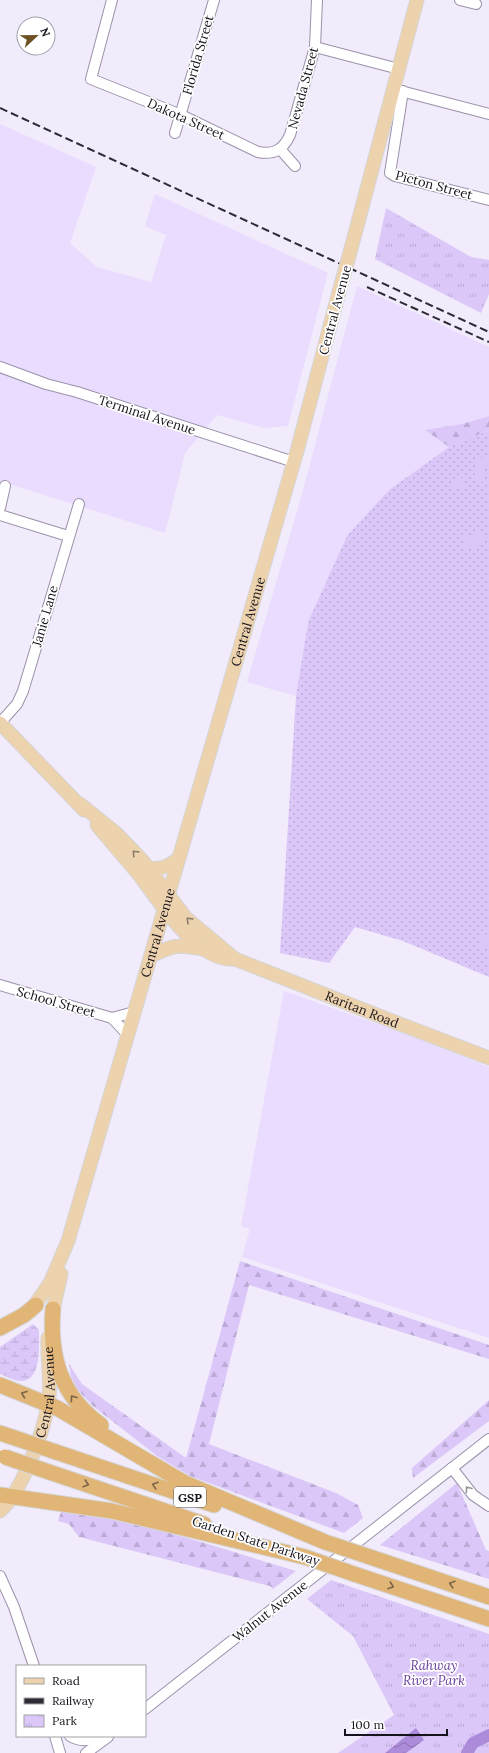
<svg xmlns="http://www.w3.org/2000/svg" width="489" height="1753" font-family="Lora,serif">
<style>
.built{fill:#e9dcfe}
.grass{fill:url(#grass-dots)}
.forest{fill:url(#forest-firs)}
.wetland{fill:url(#wetland-marsh)}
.park{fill:url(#park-tufts)}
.pitch{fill:#dbc8f9}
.water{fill:url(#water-waves)}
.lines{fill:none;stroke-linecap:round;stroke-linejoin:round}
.river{stroke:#ac8bda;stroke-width:12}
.minor-casing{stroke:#9b92aa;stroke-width:12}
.major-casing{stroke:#d5d5d6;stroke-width:15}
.highway-casing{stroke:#d5d5d6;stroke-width:17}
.minor{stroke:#fff;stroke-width:10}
.major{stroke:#edd3ad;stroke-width:13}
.highway{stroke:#e1b576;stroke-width:15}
.rail{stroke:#2f2b35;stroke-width:2;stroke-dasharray:8 4;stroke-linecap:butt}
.major-bridge-casing{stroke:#d5d5d6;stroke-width:15;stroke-linecap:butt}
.highway-bridge-casing{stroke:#d5d5d6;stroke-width:17;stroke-linecap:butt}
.major-bridge{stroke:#edd3ad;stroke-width:13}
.highway-bridge{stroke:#e1b576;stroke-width:15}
.oneway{stroke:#8d7d6c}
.oneway2{stroke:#7c6449}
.oneway3{stroke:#979599}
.labels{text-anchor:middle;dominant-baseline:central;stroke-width:3.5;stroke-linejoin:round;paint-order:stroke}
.shield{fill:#fff;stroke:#5d5a60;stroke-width:1}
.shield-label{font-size:12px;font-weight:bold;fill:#17131c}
.street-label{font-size:13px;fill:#17131c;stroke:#fff}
.park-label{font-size:13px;font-style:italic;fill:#693e9a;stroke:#fff}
</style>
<defs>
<pattern id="grass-dots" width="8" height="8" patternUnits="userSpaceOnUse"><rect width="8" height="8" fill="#dbc8f9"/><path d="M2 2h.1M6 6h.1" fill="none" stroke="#bbabd5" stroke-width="1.8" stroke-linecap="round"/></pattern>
<pattern id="forest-firs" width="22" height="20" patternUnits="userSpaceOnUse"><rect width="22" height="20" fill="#dbc8f9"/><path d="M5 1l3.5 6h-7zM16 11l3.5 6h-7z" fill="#bbabd5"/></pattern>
<pattern id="wetland-marsh" width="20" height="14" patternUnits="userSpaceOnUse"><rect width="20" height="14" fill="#dbc8f9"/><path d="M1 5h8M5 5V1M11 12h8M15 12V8" fill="none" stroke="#bbabd5"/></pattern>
<pattern id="park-tufts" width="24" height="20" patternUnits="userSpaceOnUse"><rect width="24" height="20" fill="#dbc8f9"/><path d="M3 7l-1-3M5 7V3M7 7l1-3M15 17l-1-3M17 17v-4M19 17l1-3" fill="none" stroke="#bbabd5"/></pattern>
<pattern id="water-waves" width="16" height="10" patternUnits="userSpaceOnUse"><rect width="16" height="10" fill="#ac8bda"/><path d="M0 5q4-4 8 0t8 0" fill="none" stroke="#8b70b0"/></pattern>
</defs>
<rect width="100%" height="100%" fill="#f1ebfc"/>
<!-- built -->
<g class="built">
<polygon points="0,124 96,167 70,243 97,267 151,282 166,235 145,226 155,194 328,273 288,426 264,428 217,415 185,453 165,533 0,481"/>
<polygon points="357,286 489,347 489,416 462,424 426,430 449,447 389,490 308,622 296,696 247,682 302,494"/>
<polygon points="284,991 412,1036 489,1067 489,1338 242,1257 250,1229 241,1226"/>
</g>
<!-- grass -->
<polygon class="grass" points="489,430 489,977 403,941 355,927 329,963 280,953 296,696 308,622 347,536 389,490 449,447"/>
<!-- forest -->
<g class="forest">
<polygon points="489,416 489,430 449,447 425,430 462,424"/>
<polygon points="240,1261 489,1345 489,1359 249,1285 209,1444 336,1493 358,1505 363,1518 344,1533 190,1476 157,1456 93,1406 78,1390 71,1377 69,1364 82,1384 186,1458"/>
<polygon points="489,1400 489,1421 413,1478 412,1468"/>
<polygon points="457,1483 486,1550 489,1551 489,1579 380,1545"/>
<path d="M62 1509C141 1521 219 1548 296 1571L273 1589 270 1586 79 1537 69 1524 58 1521Z"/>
</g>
<!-- wetland -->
<path class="wetland" d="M33 1324 39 1330C39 1343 42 1382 21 1381 13 1381 7 1376 0 1374V1347Z"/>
<!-- park -->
<g class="park">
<polygon points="386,208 471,257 489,260 489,294 481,313 375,259"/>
<polygon points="331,1580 489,1634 489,1753 338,1753 394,1715 353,1636 307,1599"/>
</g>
<!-- pitch -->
<g class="pitch">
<polygon points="476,458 489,458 489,468 485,468 483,482 474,481"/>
<polygon points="464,478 464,488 451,488 451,479"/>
<path d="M480 531 484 532C489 549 468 549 458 547L463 546 466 542 462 534 469 536Z"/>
<polygon points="481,932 489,936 489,949 481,948 479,944"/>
</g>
<!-- water -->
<polygon class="water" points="416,1728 424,1740 406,1753 385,1753"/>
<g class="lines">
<!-- river -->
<polyline class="river" points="467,1753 473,1743 489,1735"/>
<defs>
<g id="minor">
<path d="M112 0 91 79 181 115 258 152C274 155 283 150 290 135L315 47 317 0"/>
<polyline points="460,0 476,4"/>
<polyline points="315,47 399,69"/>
<polyline points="397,90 489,114"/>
<polyline points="403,91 390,173 395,176 489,200"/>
<polyline points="175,133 214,0"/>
<polyline points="280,149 295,166"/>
<polyline points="0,367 46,384 77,392 294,462"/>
<polyline points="0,508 5,486"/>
<polyline points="0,515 68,536"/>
<polyline points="0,723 17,704 23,691 79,504"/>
<polyline points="0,985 112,1018 128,1035"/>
<polyline points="112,1018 134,1012"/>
<polyline points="452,1468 473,1495 489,1506"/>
<polyline points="0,1576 14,1607 34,1666"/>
<polyline points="145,1709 489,1439"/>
<polyline points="55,1736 60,1753"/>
<path d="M70 1736C81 1743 93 1740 104 1736"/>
<polyline points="86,1753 108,1737"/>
</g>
<g id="major">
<polyline points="352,245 417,0"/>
<polyline points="0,723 84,810"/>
<path id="s1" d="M80 804 116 833 142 860 186 918 235 959 392 1021 489 1058"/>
<path d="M97 825C111 842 126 859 140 876 159 901 197 962 234 959"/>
<path d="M149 868C161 870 170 866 179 858"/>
<path d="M151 956C173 945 177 944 202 949"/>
<path id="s2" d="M30 1312 50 1283 68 1241 297 451 339 292"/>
<polyline points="51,1319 61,1274"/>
<path id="s3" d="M0 1511C22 1492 46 1427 49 1397 51 1377 47 1358 48 1338"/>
</g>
<g id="highway">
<path d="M53 1309C49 1357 61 1396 101 1425"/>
<polyline points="0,1328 24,1315 36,1305"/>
<polyline points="0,1385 57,1408 185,1483 325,1542"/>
<polyline points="0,1433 12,1437"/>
<polyline points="56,1452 214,1505"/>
<polyline points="49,1472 204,1524"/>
<polyline points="0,1495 112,1511 305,1557"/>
<polyline points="373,1558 489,1597"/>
<polyline points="354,1574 489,1619"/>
</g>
</defs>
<!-- minor casing -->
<use href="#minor" class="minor-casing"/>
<!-- major casing -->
<use href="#major" class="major-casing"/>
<!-- highway casing -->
<use href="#highway" class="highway-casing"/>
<!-- minor -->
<use href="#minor" class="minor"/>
<!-- major -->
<use href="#major" class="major"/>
<!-- highway -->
<use href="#highway" class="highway"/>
<!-- rail -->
<g class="rail">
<polyline points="0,108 489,332"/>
<polyline points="367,287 489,342"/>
</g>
<defs>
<polyline id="major-bridge" points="339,292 352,245"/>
<g id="highway-bridge">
<polyline points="12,1437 56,1452"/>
<polyline points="5,1457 49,1472"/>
<polyline points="325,1542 373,1558"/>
<polyline points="305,1557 354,1574"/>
</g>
</defs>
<!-- major-bridge casing -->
<use href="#major-bridge" class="major-bridge-casing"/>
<!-- highway-bridge casing -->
<use href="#highway-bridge" class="highway-bridge-casing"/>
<!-- major-bridge -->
<use href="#major-bridge" class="major-bridge"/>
<!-- highway-bridge -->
<use href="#highway-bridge" class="highway-bridge"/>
</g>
<!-- one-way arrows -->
<defs><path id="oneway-chevron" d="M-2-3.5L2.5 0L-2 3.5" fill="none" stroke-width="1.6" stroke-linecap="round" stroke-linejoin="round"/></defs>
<g class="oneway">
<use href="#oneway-chevron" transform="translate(135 853) rotate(-134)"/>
<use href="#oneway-chevron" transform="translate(189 920) rotate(-136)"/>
</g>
<g class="oneway2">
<use href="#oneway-chevron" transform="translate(24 1394) rotate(-159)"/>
<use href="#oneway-chevron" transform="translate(73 1398) rotate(-126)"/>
<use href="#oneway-chevron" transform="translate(86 1484) rotate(18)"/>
<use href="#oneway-chevron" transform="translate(155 1485) rotate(-161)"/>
<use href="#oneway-chevron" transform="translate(452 1584) rotate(-162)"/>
<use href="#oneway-chevron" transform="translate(391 1586) rotate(19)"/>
</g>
<use class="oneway3" href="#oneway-chevron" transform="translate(468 1489) rotate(-128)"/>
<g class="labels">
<!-- shield labels -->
<rect class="shield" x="174" y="1487" width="32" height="20" rx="3"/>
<g class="shield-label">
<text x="190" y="1497">GSP</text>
</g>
<!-- street labels -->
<g class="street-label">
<text transform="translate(198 55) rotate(-74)">Florida Street</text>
<text transform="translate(303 88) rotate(-75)">Nevada Street</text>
<text transform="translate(186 119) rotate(24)">Dakota Street</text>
<text transform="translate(434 185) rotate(15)">Picton Street</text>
<text transform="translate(335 310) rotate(-75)">Central Avenue</text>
<text transform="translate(147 415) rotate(18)">Terminal Avenue</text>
<text transform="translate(45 616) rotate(-74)">Janie Lane</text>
<text stroke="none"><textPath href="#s2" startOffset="726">Central Avenue</textPath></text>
<text stroke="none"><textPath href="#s2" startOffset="402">Central Avenue</textPath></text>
<text transform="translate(56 1002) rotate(16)">School Street</text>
<text stroke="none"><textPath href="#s1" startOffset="357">Raritan Road</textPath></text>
<text stroke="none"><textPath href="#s3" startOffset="130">Central Avenue</textPath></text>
<text transform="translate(256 1541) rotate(18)">Garden State Parkway</text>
<text transform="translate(270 1611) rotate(-38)">Walnut Avenue</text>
</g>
<!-- park labels -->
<g class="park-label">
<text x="434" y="1665">Rahway<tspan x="434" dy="15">River Park</tspan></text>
</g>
</g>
<!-- legend -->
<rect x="16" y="1665" width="130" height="72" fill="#ffffff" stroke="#a2a1a4"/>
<rect x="24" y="1678" width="20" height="6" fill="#edd3ad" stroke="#a2a1a4"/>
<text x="52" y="1685" font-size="12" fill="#17131c">Road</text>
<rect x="24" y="1698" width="20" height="6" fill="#2f2b35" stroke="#a2a1a4"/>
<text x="52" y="1705" font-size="12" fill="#17131c">Railway</text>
<rect x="24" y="1715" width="20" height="12" fill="url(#park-tufts)" stroke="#a2a1a4"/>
<text x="52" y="1725" font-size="12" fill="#17131c">Park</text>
<!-- north arrow -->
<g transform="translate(36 36) rotate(68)"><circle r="19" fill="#ffffff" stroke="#a2a1a4"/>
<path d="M0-3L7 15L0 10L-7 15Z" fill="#6d5024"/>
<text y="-6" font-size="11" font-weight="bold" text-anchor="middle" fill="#17131c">N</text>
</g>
<!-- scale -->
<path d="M345 1729v6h102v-6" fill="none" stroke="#17131c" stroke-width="2"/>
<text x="351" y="1729" font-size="12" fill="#17131c" stroke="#ffffff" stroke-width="3" paint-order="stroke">100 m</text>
</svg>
